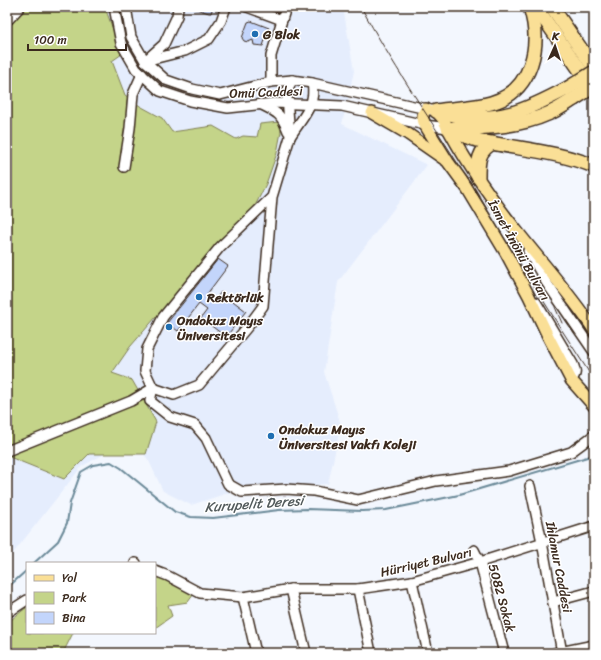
<svg xmlns="http://www.w3.org/2000/svg" width="601" height="660" font-family="Sriracha,sans-serif">
<style>
.built{fill:#e5edfd}
.green{fill:#c4d489;stroke:#807f54}
.lines{fill:none;stroke-linecap:round;stroke-linejoin:round}
.stream{stroke:#6a8998;stroke-width:2}
.building{fill:#c3d5fb;stroke:#3b2a1e}
.minor-casing{stroke:#3b2a1e;stroke-width:12}
.major-casing{stroke:#3b2a1e;stroke-width:14}
.highway-casing{stroke:#3b2a1e;stroke-width:16}
.minor{stroke:#fff;stroke-width:9}
.major{stroke:#fadf96;stroke-width:11}
.highway{stroke:#fadf96;stroke-width:13}
.tram{stroke:#3b2a1e;stroke-width:1}
.highway-bridge-casing{stroke:#3b2a1e;stroke-width:16;stroke-linecap:butt}
.highway-bridge{stroke:#fadf96;stroke-width:13}
.poi-dot{fill:#1f6fb2;stroke:#fff;stroke-width:1.5}
.labels{text-anchor:middle;dominant-baseline:central;stroke-width:3;stroke-linejoin:round;paint-order:stroke}
.poi-label{font-size:13px;font-weight:bold;fill:#3b2a1e;stroke:#fff;text-anchor:start}
.street-label{font-size:13px;fill:#3b2a1e;stroke:#fff}
.water-label{font-size:14px;font-style:italic;fill:#525a5b;stroke:#fff}
</style>
<rect width="100%" height="100%" fill="#f3f7fe"/>
<filter id="ink" filterUnits="userSpaceOnUse"><feTurbulence type="fractalNoise" baseFrequency=".025" numOctaves="2"/><feDisplacementMap in="SourceGraphic" scale="8" xChannelSelector="R" yChannelSelector="G"/><feConvolveMatrix kernelMatrix="1 2 1 2 8 2 1 2 1" color-interpolation-filters="sRGB"/></filter>
<g filter="url(#ink)">
<!-- built -->
<polygon class="built" points="7,7 343,7 354,71 342,124 427,165 338,282 324,372 341,425 328,484 237,490 191,505 163,491 149,461 133,439 82,466 7,561"/>
<!-- green -->
<g class="green">
<polygon points="27,7 106,7 107,13 122,54 112,61 125,95 140,106 162,118 172,132 213,126 236,139 243,136 257,137 260,124 279,122 281,132 277,153 266,184 255,206 235,226 130,347 112,373 132,380 156,422 146,454 89,454 64,479 7,456 7,25"/>
<polygon points="155,571 196,591 188,602 168,605 172,616 155,628"/>
<polygon points="27,607 27,633 73,633 63,653 7,653 7,623"/>
</g>
<g class="lines">
<!-- stream -->
<g class="stream">
<polyline points="34,563 58,541 67,523 70,503 81,472 93,465 111,462 121,468 175,512 191,517 213,518 279,510 307,509 362,511 386,510 459,495 594,455"/>
<polyline points="7,588 27,570"/>
</g>
</g>
<!-- building -->
<g class="building">
<polygon points="193,7 213,7 211,13 209,13 193,8"/>
<polygon points="251,21 269,28 263,46 254,45 253,40 248,42 244,41 242,38 248,22"/>
<polygon points="218,259 228,266 207,294 215,300 221,292 246,311 226,337 201,318 207,310 199,304 178,331 167,323"/>
</g>
<g class="lines">
<defs>
<g id="minor">
<polyline points="114,7 121,43 136,69 160,91 190,101 228,108 274,103 342,106 425,125 448,128"/>
<polyline points="126,7 131,37 145,61 166,80 192,89 220,95 271,82 292,80 312,83 431,110"/>
<polyline points="247,7 282,20"/>
<polyline points="7,19 9,19 20,7"/>
<polyline points="146,60 164,44 177,16 178,7"/>
<polyline points="145,61 185,51 209,39 221,21 226,7"/>
<polyline points="271,82 271,56 286,7"/>
<path d="M260 104C276 112 281 113 288 131"/>
<path d="M290 137C301 119 317 105 312 83"/>
<polyline points="124,167 130,128 133,94 142,74"/>
<polyline points="272,197 220,247 163,317 147,349 145,371 153,388 174,395 199,385 249,325 263,306 272,197 290,137 287,96 288,90 292,80"/>
<polyline points="528,251 546,282 594,352"/>
<path d="M536 302 573 364C576 371 577 374 571 380"/>
<polyline points="7,451 131,401 153,388 150,401 170,417 195,425 206,438 228,484 242,492 286,489 314,491 358,500 436,481 509,471 571,452 594,435"/>
<polyline points="530,486 542,542 562,653"/>
<polyline points="474,550 480,562 504,653"/>
<polyline points="135,563 136,563"/>
<polyline points="155,571 168,576 200,593 243,597"/>
<polyline points="412,581 428,653"/>
<polyline points="291,589 306,653"/>
<polyline points="358,589 371,653"/>
<polyline points="553,602 594,591"/>
<polyline points="7,613 27,600"/>
<polyline points="256,653 243,597 291,589 358,589 412,581 480,562 594,526"/>
<polyline points="555,653 594,645"/>
</g>
<g id="major">
<path d="M426 109C422 115 422 118 425 125L448 162 467 188 506 253 529 296 548 336 571 380 594 406"/>
<path d="M436 111 443 119C462 156 487 193 513 226 540 261 570 293 594 330"/>
<polyline points="372,113 408,134 444,159"/>
</g>
<g id="highway">
<polyline points="536,7 591,86"/>
<polyline points="552,7 594,68"/>
<path d="M436 111C455 108 473 108 491 103 533 91 542 44 530 7"/>
<path d="M449 114C496 125 527 110 568 88"/>
<path d="M448 128C457 132 467 138 477 140 516 149 556 151 594 166"/>
<path d="M454 128C487 128 519 127 550 113 559 109 566 104 574 99"/>
<path d="M478 177C478 162 478 150 493 143"/>
</g>
</defs>
<!-- minor casing -->
<use href="#minor" class="minor-casing"/>
<!-- major casing -->
<use href="#major" class="major-casing"/>
<!-- highway casing -->
<use href="#highway" class="highway-casing"/>
<!-- minor -->
<use href="#minor" class="minor"/>
<!-- major -->
<use href="#major" class="major"/>
<!-- highway -->
<use href="#highway" class="highway"/>
<!-- tram -->
<g class="tram">
<path d="M361 7C391 62 427 114 460 167 505 238 548 310 594 380"/>
<polyline points="555,307 562,323"/>
</g>
<defs>
<g id="highway-bridge">
<polyline points="568,88 594,72"/>
<polyline points="574,99 594,86"/>
</g>
</defs>
<!-- highway-bridge casing -->
<use href="#highway-bridge" class="highway-bridge-casing"/>
<!-- highway-bridge -->
<use href="#highway-bridge" class="highway-bridge"/>
</g>
</g>
<!-- markers -->
<g class="poi-dot">
<circle cx="255" cy="34" r="4"/>
<circle cx="199" cy="297" r="4"/>
<circle cx="169" cy="327" r="4"/>
<circle cx="271" cy="436" r="4"/>
</g>
<g class="labels">
<!-- poi labels -->
<g class="poi-label">
<text x="263" y="34">G Blok</text>
<text x="207" y="297">Rektörlük</text>
<text x="177" y="320">Ondokuz Mayıs<tspan x="177" dy="15">Üniversitesi</tspan></text>
<text x="279" y="429">Ondokuz Mayıs<tspan x="279" dy="15">Üniversitesi Vakfı Koleji</tspan></text>
</g>
<!-- street labels -->
<g class="street-label">
<text transform="translate(266 92) rotate(-2)">Omü Caddesi</text>
<text transform="translate(519 250) rotate(61)">İsmet İnönü Bulvarı</text>
<text transform="translate(426 562) rotate(-13)">Hürriyet Bulvarı</text>
<text transform="translate(559 567) rotate(79)">Ihlamur Caddesi</text>
<text transform="translate(502 598) rotate(75)">5082 Sokak</text>
</g>
<!-- water labels -->
<g class="water-label">
<text transform="translate(254 504) rotate(-4)">Kurupelit Deresi</text>
</g>
</g>
<!-- margin -->
<rect width="601" height="660" fill="none" stroke="#fff" stroke-width="24"/>
<rect x="12" y="12" width="577" height="636" fill="none" stroke="#3b2a1e" stroke-width="1.5" filter="url(#ink)"/>
<!-- legend -->
<rect x="26" y="562" width="130" height="72" fill="#ffffff" stroke="#b1aaa5"/>
<rect x="34" y="575" width="20" height="6" fill="#fadf96" stroke="#b1aaa5"/>
<text x="62" y="582" font-size="12" fill="#3b2a1e">Yol</text>
<rect x="34" y="592" width="20" height="12" fill="#c4d489" stroke="#b1aaa5"/>
<text x="62" y="602" font-size="12" fill="#3b2a1e">Park</text>
<rect x="34" y="612" width="20" height="12" fill="#c3d5fb" stroke="#b1aaa5"/>
<text x="62" y="622" font-size="12" fill="#3b2a1e">Bina</text>
<!-- north arrow -->
<g transform="translate(555 46) rotate(3)" stroke="#ffffff" stroke-width="3" paint-order="stroke">
<path d="M0-3L7 15L0 10L-7 15Z" fill="#3b2a1e"/>
<text y="-6" font-size="11" font-weight="bold" text-anchor="middle" fill="#3b2a1e">K</text>
</g>
<!-- scale -->
<path d="M28 44v6h98v-6" fill="none" stroke="#3b2a1e" stroke-width="2"/>
<text x="34" y="44" font-size="12" fill="#3b2a1e" stroke="#ffffff" stroke-width="3" paint-order="stroke">100 m</text>
</svg>
